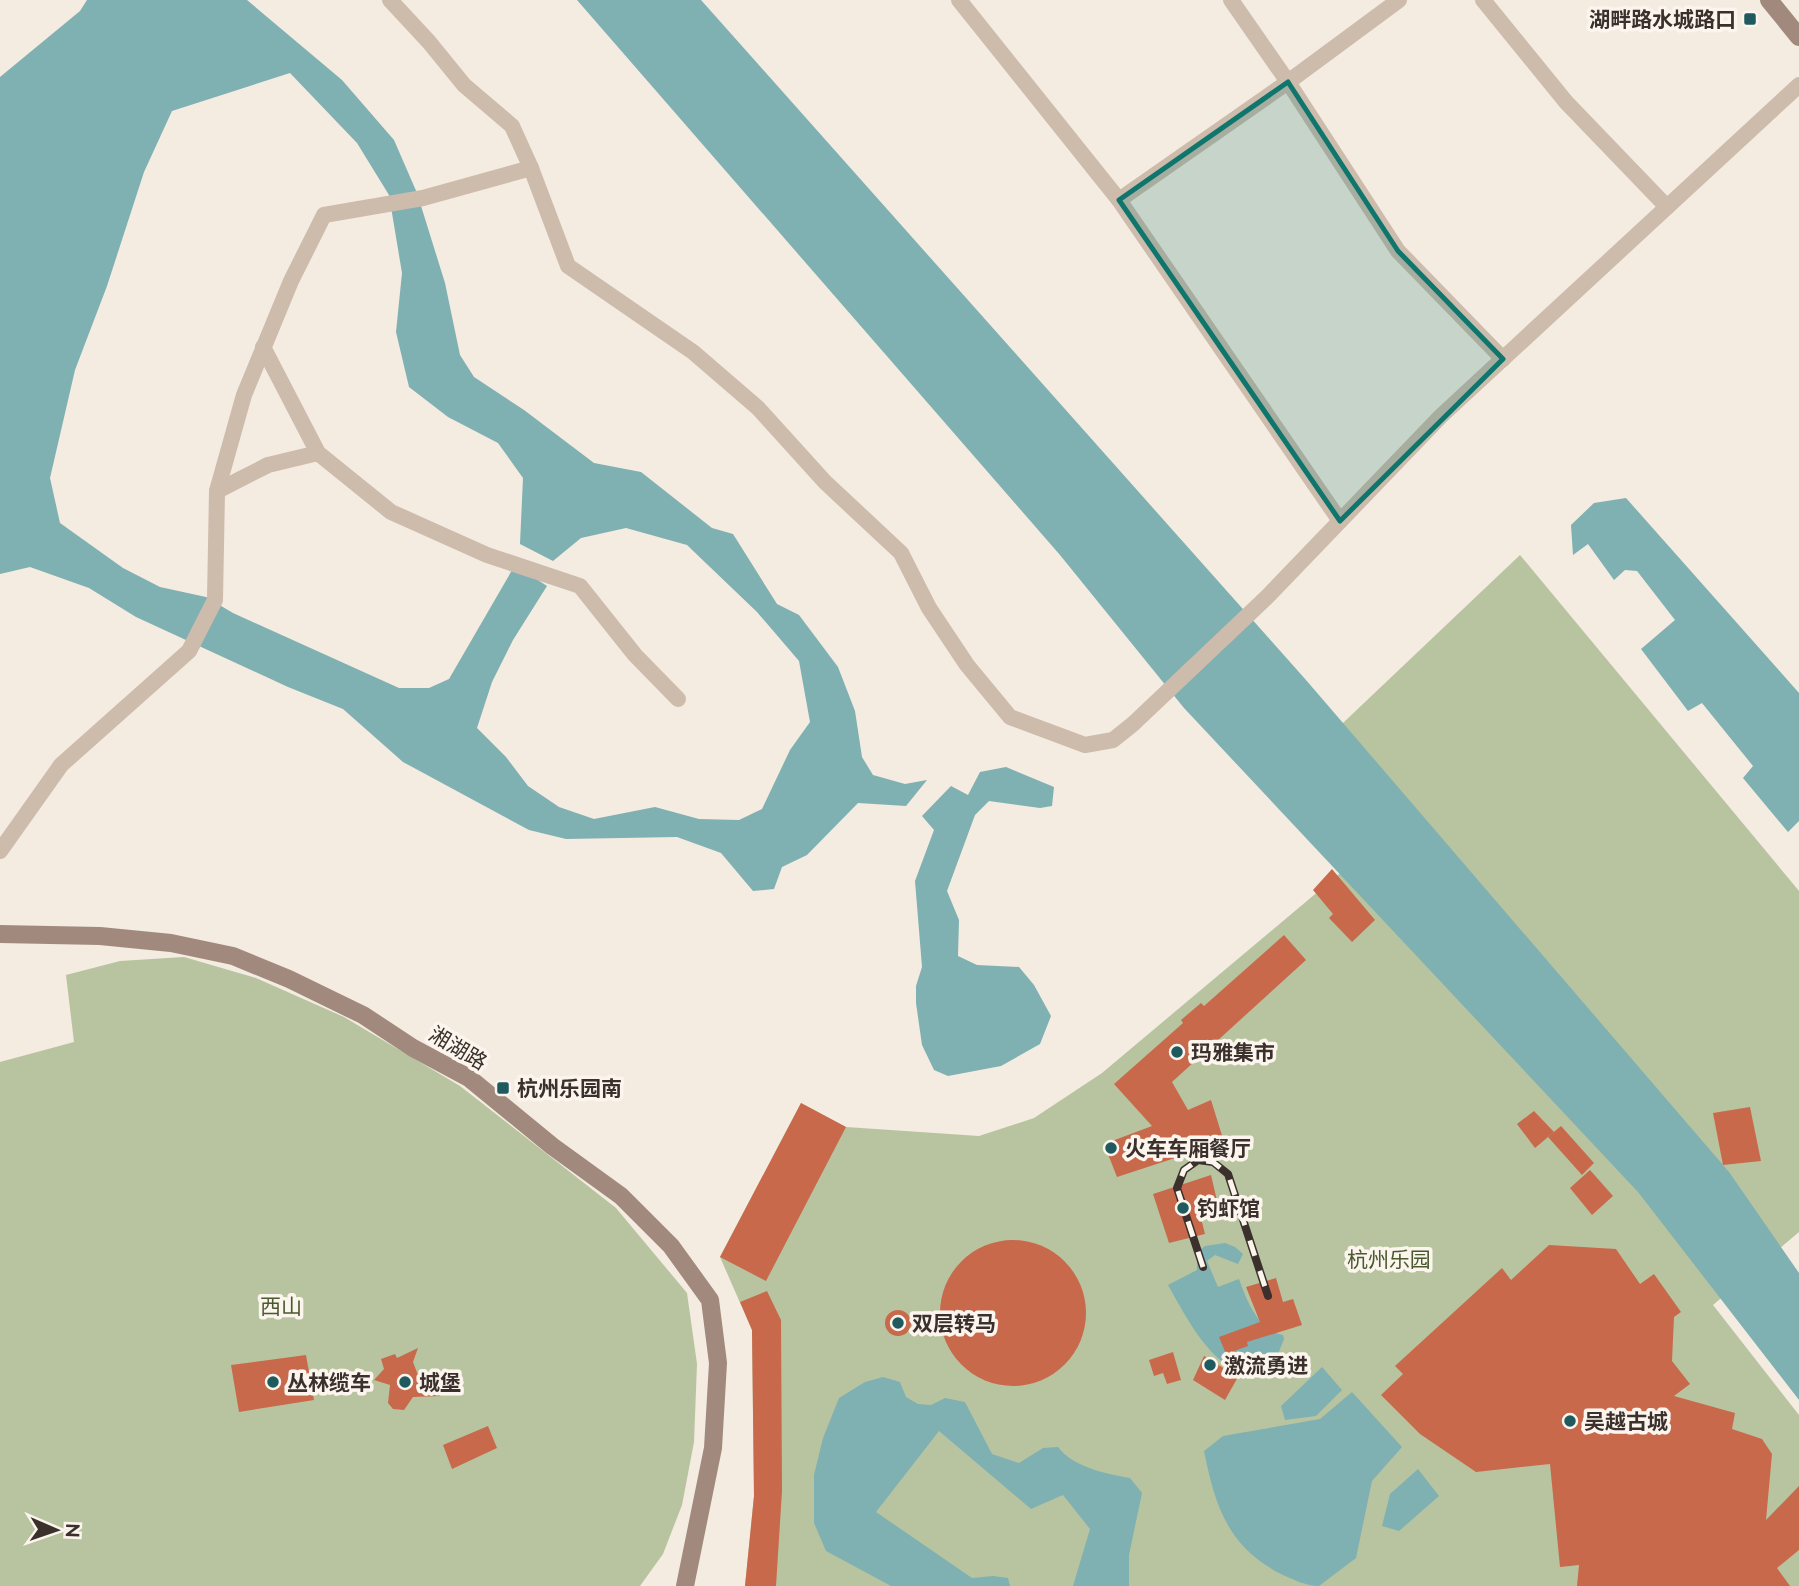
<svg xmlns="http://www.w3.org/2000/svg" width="1799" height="1586" font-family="Raleway,'Noto Sans SC',sans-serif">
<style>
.green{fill:#b8c4a0}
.water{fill:#7fb0b2;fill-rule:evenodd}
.building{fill:#c8694b}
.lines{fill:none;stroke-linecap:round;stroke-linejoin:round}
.minor{stroke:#cdbbac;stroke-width:16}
.secondary{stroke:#a18a7d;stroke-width:18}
.rail-casing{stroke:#3b302b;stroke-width:8}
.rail{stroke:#fbf5ee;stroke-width:5;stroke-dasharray:16;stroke-linecap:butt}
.marked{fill:#0f766e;fill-opacity:0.2;stroke:#0f766e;stroke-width:5;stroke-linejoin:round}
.poi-dot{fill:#1f5a5e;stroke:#fbf5ee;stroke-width:2.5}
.labels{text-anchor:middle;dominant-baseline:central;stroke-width:7;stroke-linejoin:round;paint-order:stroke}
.poi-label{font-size:21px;font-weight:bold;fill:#3b302b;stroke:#fbf5ee;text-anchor:start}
.street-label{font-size:21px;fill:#3b302b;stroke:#fbf5ee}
.park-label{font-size:21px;fill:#4a5a2e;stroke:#fbf5ee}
</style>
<rect width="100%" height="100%" fill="#f4ebe1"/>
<!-- green -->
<g class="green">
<polygon points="1520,555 1799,891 1799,1232 1713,1305 1799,1415 1799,1586 745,1586 754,1496 752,1330 720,1257 801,1103 846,1127 979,1136 1034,1118 1102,1073 1377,842 1305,759"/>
<polygon points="184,957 256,978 344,1017 460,1086 616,1208 687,1293 697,1364 694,1442 682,1505 663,1554 640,1586 0,1586 0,1062 74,1042 66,975 120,961"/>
</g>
<!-- water -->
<g class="water">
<path d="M87 0H247L342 80 394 140 417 193 445 283 460 355 474 377 524 410 594 463 641 472 712 528 733 534 777 604 799 615 838 667 855 711 862 757 873 775 905 784 927 780 906 806 858 803 807 855 782 867 774 889 753 891 721 853 677 837 566 839 529 830 403 762 343 709 288 687 136 617 89 588 30 567 0 574V77L80 11ZM290 73 357 143 389 195 402 273 396 332 409 387 448 417 498 443 523 478 520 544 553 561 581 538 626 528 687 545 757 612 799 661 810 722 790 750 762 809 739 820 699 819 655 807 594 819 559 807 528 786 506 757 477 728 492 682 513 640 547 586 515 565 449 679 429 688H399L233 613 206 597 160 587 123 568 60 523 50 478 75 370 107 286 144 172 172 111Z"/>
<polygon points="577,0 701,0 1306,680 1729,1172 1799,1273 1799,1400 1638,1192 1184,708 1060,555"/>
<polygon points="1626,498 1799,693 1799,821 1788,832 1743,778 1753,766 1702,703 1688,711 1641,649 1675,620 1637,571 1625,570 1614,580 1588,544 1573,555 1571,525 1594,503"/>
<polygon points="1006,767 1054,787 1052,806 1040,808 989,801 975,815 947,891 959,920 958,956 977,965 1019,967 1034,985 1051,1016 1040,1044 1001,1066 948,1076 934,1070 922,1045 916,1003 916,986 922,967 915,881 934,830 922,816 951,786 968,795 980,772"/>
<path d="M1225 1243 1235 1247 1243 1254 1238 1264 1215 1255 1207 1261 1218 1287 1239 1279C1246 1299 1259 1332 1283 1335L1284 1339 1276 1359 1254 1378C1211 1368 1188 1320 1168 1285L1197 1270V1252L1205 1246Z"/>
<polygon points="1322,1367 1342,1390 1316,1416 1285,1420 1281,1406"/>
<path d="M883 1377 900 1382 906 1397 918 1404 931 1405 945 1398 965 1402 992 1454 1019 1463 1043 1448 1058 1447C1073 1467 1106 1474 1130 1478L1142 1493 1129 1555V1586H1073L1090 1529 1063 1495 1031 1509 939 1431 876 1512 972 1578 993 1576 1008 1578 1010 1586H891L826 1551 814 1523V1475L823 1438 839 1398 865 1382Z"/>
<path d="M1352 1392 1402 1447 1372 1481 1356 1558 1319 1586C1306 1586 1295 1580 1283 1575 1228 1548 1215 1506 1204 1451L1223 1436 1320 1419Z"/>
<polygon points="1418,1469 1439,1496 1399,1531 1382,1526 1390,1494"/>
</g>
<!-- building -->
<g class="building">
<polygon points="1332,869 1375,920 1352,942 1329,918 1333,914 1313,890"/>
<polygon points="1284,935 1306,960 1172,1082 1188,1110 1211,1100 1224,1142 1117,1177 1104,1144 1152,1126 1114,1084 1183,1023 1181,1020 1201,1003 1204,1006"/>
<polygon points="801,1103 846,1127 766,1281 720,1257"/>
<polygon points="1750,1107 1761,1161 1723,1165 1713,1113"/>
<polygon points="1534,1111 1554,1132 1535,1148 1517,1124"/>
<polygon points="1561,1126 1594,1163 1582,1175 1548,1137"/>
<polygon points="1590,1170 1613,1196 1592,1215 1570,1188"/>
<polygon points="1211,1175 1218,1205 1199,1210 1205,1234 1169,1243 1153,1194"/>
<circle cx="1013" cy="1313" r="73"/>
<polygon points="1549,1245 1616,1249 1640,1284 1654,1274 1681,1312 1674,1317 1672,1361 1690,1384 1674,1396 1735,1413 1732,1429 1762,1439 1772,1454 1766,1520 1799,1486 1799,1550 1777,1568 1790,1586 1577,1586 1579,1565 1560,1567 1550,1464 1476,1472 1420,1434 1381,1395 1403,1374 1395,1366 1502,1268 1511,1280"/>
<polygon points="1276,1278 1283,1302 1293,1299 1302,1325 1247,1342 1248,1346 1226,1354 1219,1337 1260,1322 1246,1287"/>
<polygon points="767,1291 781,1320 782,1491 776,1586 745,1586 754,1496 752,1330 740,1302"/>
<circle cx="898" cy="1323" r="13"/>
<polygon points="418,1348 413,1362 421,1383 441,1396 413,1397 404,1410 393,1409 388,1403 390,1385 374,1380 384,1369 381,1359 395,1354 397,1358"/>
<polygon points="1173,1352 1181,1380 1167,1384 1163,1373 1154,1376 1149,1360"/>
<polygon points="306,1355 314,1400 239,1412 231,1365"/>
<polygon points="1204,1356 1238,1377 1225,1400 1193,1380"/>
<polygon points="488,1426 497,1448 452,1469 443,1445"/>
</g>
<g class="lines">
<!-- minor -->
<g class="minor">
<polyline points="390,0 429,42 464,85 512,126 531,168 568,266 693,352 758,408 825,482 901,553 929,608 967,665 1010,717 1085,745 1113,740 1133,724 1268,596 1441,416 1799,85"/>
<polyline points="959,0 1119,200 1340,521"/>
<polyline points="1231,0 1288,82 1398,251 1503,359"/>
<polyline points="1483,0 1566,102 1667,207"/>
<polyline points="1119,200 1288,82 1399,0"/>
<polyline points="263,347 318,453 391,512 487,555 580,586 635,655 678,699"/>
<polyline points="217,491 268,465 318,453"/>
<polyline points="0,851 61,765 189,651 215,600 217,491 244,395 291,281 324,215 423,198 531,168"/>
</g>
<!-- secondary -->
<g class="secondary">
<polyline points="1769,0 1799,37"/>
<polyline points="0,934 100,936 171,943 233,956 289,979 363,1015 413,1048 469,1078 552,1146 621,1196 671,1246 710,1300 718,1363 713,1448 685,1586"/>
</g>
<defs>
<polyline id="rail" points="1203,1267 1177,1188 1184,1170 1198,1160 1213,1162 1228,1174 1268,1296"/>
</defs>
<!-- rail casing -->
<use href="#rail" class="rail-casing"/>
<!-- rail -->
<use href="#rail" class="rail"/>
</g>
<!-- marked area -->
<path class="marked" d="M1288 82 1398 251 1503 359 1340 521 1119 200Z"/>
<!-- markers -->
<g class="poi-dot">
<rect x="1743" y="12" width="14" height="14" rx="3.5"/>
<circle cx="1177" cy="1052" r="7"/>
<rect x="496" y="1081" width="14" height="14" rx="3.5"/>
<circle cx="1111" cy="1148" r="7"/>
<circle cx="1183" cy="1208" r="7"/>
<circle cx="898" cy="1323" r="7"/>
<circle cx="1210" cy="1365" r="7"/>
<circle cx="273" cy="1382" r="7"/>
<circle cx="405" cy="1382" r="7"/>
<circle cx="1570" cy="1421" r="7"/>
</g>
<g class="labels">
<!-- poi labels -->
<g class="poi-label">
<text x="1736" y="19" text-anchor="end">湖畔路水城路口</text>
<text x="1191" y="1052">玛雅集市</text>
<text x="517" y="1088">杭州乐园南</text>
<text x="1125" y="1148">火车车厢餐厅</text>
<text x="1197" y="1208">钓虾馆</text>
<text x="912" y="1323">双层转马</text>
<text x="1224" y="1365">激流勇进</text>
<text x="287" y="1382">丛林缆车</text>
<text x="419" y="1382">城堡</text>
<text x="1584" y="1421">吴越古城</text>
</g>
<!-- street labels -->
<g class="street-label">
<text transform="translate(458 1048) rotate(31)">湘湖路</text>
</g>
<!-- park labels -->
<g class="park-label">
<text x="1389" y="1259">杭州乐园</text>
<text x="281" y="1306">西山</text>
</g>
</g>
<!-- north arrow -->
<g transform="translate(56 1530) rotate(92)" stroke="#fbf5ee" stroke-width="5" paint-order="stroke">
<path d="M0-5L12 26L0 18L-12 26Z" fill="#3b302b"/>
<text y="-10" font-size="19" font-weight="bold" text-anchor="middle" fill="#3b302b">N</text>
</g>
</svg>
